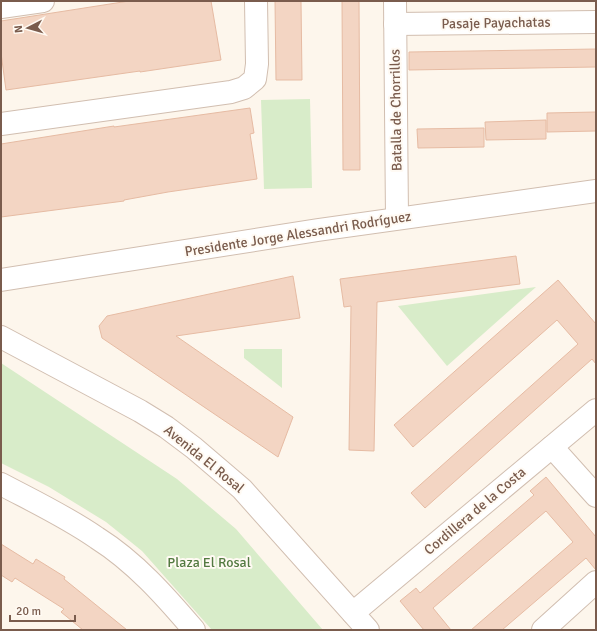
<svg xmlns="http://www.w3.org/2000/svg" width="597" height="631" font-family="Signika,sans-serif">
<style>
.green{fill:#d8ecc9}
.building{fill:#f3d5c3;stroke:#e6bba3}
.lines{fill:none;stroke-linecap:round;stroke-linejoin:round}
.minor-casing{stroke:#d1beb0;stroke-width:24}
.tertiary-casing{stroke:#d1beb0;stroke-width:24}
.minor{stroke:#fff;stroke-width:22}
.tertiary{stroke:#fff;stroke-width:22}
.labels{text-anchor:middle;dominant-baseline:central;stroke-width:4;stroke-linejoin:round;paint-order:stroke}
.street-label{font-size:14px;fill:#7a5c4d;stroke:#fffaf3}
.park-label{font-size:14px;fill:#537a41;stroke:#fffaf3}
</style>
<rect width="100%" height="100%" fill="#fdf6ec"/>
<!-- green -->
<g class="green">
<polygon points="310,99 312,188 264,189 261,100"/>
<polygon points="536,287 447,366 398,306"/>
<polygon points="282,349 282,388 244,358 244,349"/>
<polygon points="1,363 177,479 236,529 323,630 212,630 142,551 106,522 49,487 1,463"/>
</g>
<!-- building -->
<g class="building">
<polygon points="129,1 211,1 221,60 140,72 140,71 6,90 1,53 1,21"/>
<polygon points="275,1 301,1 302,80 276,80"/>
<polygon points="342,1 359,1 360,170 343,170"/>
<polygon points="596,49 596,67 409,70 409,52"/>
<polygon points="250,108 254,133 250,134 257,179 168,192 124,200 124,201 1,217 1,144 114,126 114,127"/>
<polygon points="596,112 596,131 547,132 547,113"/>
<polygon points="546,120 546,139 486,140 485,122"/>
<polygon points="484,128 484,147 418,148 417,129"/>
<polygon points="516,256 520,284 377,302 374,451 349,450 351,306 344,307 340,279"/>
<polygon points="293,276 300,318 176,336 293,417 278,457 102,338 99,326 107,316"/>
<polygon points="558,280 596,324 596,364 592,359 425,508 411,493 578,344 557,320 413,447 394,425"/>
<polygon points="546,477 596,537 596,570 586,558 502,630 471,630 573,542 546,511 433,608 451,630 424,630 400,601 416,588 420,593 534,495 530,491"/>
<polygon points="1,544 33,564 36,559 65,577 64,579 127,630 83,630 61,612 64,609 15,578 12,582 1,575"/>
</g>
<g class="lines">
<defs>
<g id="minor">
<polyline points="395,1 397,218"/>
<polyline points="1,7 43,1"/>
<polyline points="395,24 596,22"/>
<polyline points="1,124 231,92 244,88 255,79 257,64 256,1"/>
<polyline points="552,447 596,496"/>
<polyline points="353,613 596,410"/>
<polyline points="543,630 596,582"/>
</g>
<g id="tertiary">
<polyline points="1,280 318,230 596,191"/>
<polyline points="1,337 140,411 166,427 194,448 242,489 368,630"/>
<path d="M1 484C33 501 67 517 97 538 135 562 165 596 194 630"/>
</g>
</defs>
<!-- minor casing -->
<use href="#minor" class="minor-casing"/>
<!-- tertiary casing -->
<use href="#tertiary" class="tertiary-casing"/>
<!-- minor -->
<use href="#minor" class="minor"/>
<!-- tertiary -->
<use href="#tertiary" class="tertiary"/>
</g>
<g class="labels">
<!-- street labels -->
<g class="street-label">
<text transform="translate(496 23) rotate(-1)">Pasaje Payachatas</text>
<text transform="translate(396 110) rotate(-91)">Batalla de Chorrillos</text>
<text transform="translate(298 234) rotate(-9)">Presidente Jorge Alessandri Rodríguez</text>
<text transform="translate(204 459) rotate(39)">Avenida El Rosal</text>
<text transform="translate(475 511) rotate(-40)">Cordillera de la Costa</text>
</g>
<!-- park labels -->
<g class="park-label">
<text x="209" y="562">Plaza El Rosal</text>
</g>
</g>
<!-- border -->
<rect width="597" height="631" fill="none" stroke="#7a5c4d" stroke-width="4"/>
<!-- north arrow -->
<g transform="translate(28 28) rotate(264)" stroke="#fffaf3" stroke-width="3" paint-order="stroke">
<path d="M0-3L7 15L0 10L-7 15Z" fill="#7a5c4d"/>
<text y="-6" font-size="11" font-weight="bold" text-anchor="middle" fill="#7a5c4d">N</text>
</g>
<!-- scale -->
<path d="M10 615v6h65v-6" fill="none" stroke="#7a5c4d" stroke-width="2"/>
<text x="16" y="615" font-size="12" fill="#7a5c4d" stroke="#fffaf3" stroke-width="3" paint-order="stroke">20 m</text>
</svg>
